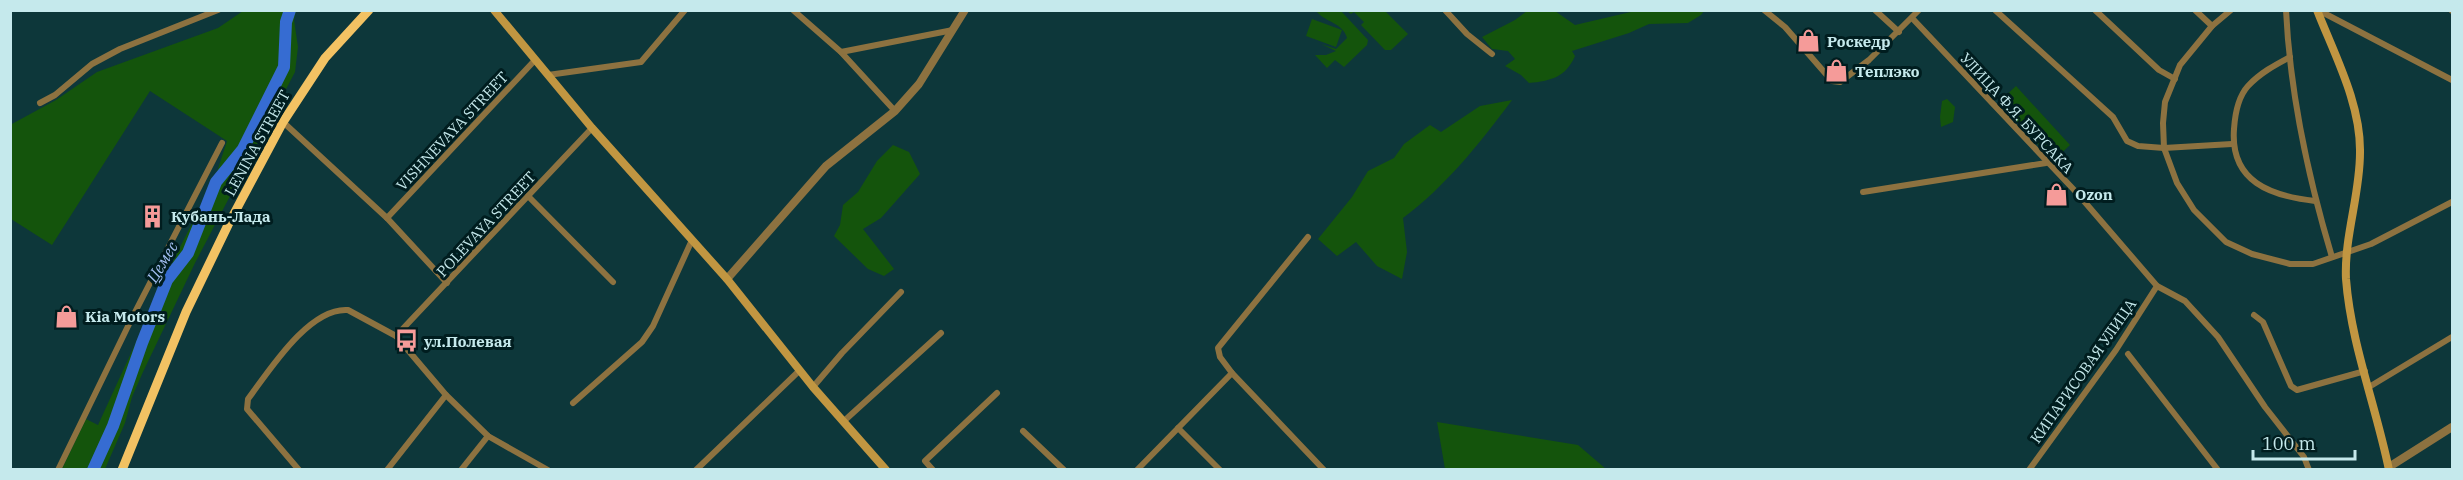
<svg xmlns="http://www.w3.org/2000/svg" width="2463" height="480" font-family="'IBM Plex Serif',serif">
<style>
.green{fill:#14540c}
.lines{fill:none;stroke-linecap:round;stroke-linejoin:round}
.river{stroke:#366cd2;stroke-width:12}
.minor{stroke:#8d7240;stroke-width:6}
.tertiary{stroke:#8d7240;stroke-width:8}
.secondary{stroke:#c19641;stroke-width:8}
.trunk{stroke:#f2c263;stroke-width:9}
.labels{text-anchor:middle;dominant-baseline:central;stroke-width:6;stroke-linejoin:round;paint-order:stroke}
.poi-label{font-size:15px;font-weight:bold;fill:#c5e9ec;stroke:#001d1f;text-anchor:start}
.street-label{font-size:15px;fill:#c5e9ec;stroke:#001d1f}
.water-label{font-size:16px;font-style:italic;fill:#a3bff2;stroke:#001d1f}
</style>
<rect width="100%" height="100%" fill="#0d373a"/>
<!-- green -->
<g class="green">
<path d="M1319 10 1341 11 1368 40 1367 45 1344 67 1335 60 1327 68 1315 55H1326L1336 51 1321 44 1336 49 1347 38C1343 23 1327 23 1317 12Z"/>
<polygon points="243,11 296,11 294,20 298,47 295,72 195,263 143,372 132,397 125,423 105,469 62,469 86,419 98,425 175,257 215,178 227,141 150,91 52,245 11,219 10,125 56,100 97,72 218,28"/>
<polygon points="1347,11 1385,11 1408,34 1391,50 1385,50 1361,25 1364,22 1354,12 1351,14"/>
<path d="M1527 11H1555L1575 25 1635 11H1704L1701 15 1688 23 1649 24 1629 33 1572 51 1575 56C1566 77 1551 81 1529 83L1521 75 1505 66 1515 59 1508 51 1492 49 1482 37 1515 20Z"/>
<polygon points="1312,19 1342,30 1336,47 1306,36"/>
<polygon points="2016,86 2070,145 2053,161 1999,102"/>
<polygon points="1947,99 1955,107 1953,122 1941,127 1940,117 1942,101"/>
<path d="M1512 100C1481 142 1445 187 1403 218L1407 252 1402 279 1377 266 1356 242 1337 256 1318 239 1352 197 1368 171 1394 158 1404 144 1430 125 1441 132 1480 106Z"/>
<polygon points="893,145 909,152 920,174 881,218 863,229 894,269 884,276 868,269 834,236 840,225 843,205 858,192 877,161"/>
<polygon points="1437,422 1578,445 1606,469 1445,469"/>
</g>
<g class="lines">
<!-- river -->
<polyline class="river" points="93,470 113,426 142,343 167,280 188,253 216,182 243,149 284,67 286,22 290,10"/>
<!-- minor -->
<g class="minor">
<polyline points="793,10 841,52 895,111"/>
<polyline points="1445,10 1467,34 1492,54"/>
<polyline points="1764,10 1785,27 1832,81 1840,82 1869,60 1919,10"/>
<polyline points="1875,10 1899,32"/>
<polyline points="1995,10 2113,117 2127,141 2138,146 2164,148 2232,144"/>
<polyline points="2095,10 2159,70 2175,79"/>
<polyline points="2195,10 2212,26"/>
<polyline points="2231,10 2212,26 2180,65 2165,102 2163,123 2164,148 2177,183 2194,210 2226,242 2252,254 2290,264 2313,264 2371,244 2452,202"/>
<path d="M2286 10C2290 94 2308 177 2332 257"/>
<polyline points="2318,10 2452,80"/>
<polyline points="2451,10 2452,11"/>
<polyline points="1912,18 2077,193 2157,286 2185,301 2218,337 2265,407 2304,457 2309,470"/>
<polyline points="841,52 953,30"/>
<path d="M2290 57C2275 65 2260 73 2248 86 2238 97 2235 114 2234 129 2230 182 2271 196 2315 201"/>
<polyline points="548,75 641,62 685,10"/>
<polyline points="40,103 55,95 92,64 120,49 218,10"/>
<polyline points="283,122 387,218 447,283"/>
<polyline points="1863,192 2046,163"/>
<polyline points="528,196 613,282"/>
<polyline points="387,218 535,60"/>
<polyline points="2254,315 2263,322 2291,386 2297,390 2365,371"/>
<polyline points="396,336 592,128"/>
<polyline points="2128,354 2218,470"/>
<polyline points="1232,373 1324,470"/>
<polyline points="813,387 842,353 901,292"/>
<polyline points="2369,387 2452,337"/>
<polyline points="573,403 642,342 653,326 692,240"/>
<polyline points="844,421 941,333"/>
<polyline points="1178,428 1220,470"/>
<polyline points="1023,431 1064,470"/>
<polyline points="58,470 132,318 222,143"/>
<path d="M299 470 247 409 248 399C269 371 309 307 348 310L396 336 446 395 488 436 548 470"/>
<polyline points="387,470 446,395"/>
<polyline points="461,470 488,436"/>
<polyline points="696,470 800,370"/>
<polyline points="933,470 925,461 997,393"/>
<polyline points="1137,470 1232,373 1220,357 1218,348 1308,237"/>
<polyline points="2029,470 2116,350 2157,286"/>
</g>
<!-- tertiary -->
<g class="tertiary">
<polyline points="727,279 826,166 895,111 919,84 965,10"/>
<polyline points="2389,467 2452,427"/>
</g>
<!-- secondary -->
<g class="secondary">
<polyline points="494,10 592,128 727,279 813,387 886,470"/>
<path d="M2317 10C2335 56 2361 104 2360 153 2360 195 2344 237 2346 279 2351 344 2376 406 2389 470"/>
</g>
<!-- trunk -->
<polyline class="trunk" points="122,470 186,312 228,225 283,122 325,58 369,10"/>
</g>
<!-- icons -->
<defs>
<symbol id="shop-bare" viewBox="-9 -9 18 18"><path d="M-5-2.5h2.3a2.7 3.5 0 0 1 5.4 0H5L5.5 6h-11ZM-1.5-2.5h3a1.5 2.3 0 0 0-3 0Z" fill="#f59b99" stroke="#001d1f" stroke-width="2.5" paint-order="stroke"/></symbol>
<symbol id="building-bare" viewBox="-9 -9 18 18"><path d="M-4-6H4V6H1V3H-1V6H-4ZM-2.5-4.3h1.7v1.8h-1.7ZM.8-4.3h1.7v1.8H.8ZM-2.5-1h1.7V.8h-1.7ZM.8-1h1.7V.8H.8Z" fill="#f59b99" stroke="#001d1f" stroke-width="2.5" paint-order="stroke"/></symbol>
<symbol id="bus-bare" viewBox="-9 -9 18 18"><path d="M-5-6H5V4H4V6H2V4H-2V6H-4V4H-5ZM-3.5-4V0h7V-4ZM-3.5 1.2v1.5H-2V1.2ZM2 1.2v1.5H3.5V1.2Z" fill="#f59b99" stroke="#001d1f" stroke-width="2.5" paint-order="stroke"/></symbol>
</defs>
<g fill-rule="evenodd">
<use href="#shop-bare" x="1792" y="24" width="33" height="33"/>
<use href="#shop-bare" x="1820" y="54" width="33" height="33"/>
<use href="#shop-bare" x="2040" y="178" width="33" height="33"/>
<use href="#building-bare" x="136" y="200" width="33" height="33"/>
<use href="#shop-bare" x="50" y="300" width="33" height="33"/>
<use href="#bus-bare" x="390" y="324" width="33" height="33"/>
</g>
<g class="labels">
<!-- poi labels -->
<g class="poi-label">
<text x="1827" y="41">Роскедр</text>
<text x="1855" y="71">Теплэко</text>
<text x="2075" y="194">Ozon</text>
<text x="171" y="216">Кубань-Лада</text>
<text x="85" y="316">Kia Motors</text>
<text x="424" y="341">ул.Полевая</text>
</g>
<!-- street labels -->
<g class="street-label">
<text transform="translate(2017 113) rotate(47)">УЛИЦА Ф.Я. БУРСАКА</text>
<text transform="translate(452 131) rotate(-47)">VISHNEVAYA STREET</text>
<text transform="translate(257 143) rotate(-61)">LENINA STREET</text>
<text transform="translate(486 224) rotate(-47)">POLEVAYA STREET</text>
<text transform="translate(2083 371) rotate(-55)">КИПАРИСОВАЯ УЛИЦА</text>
</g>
<!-- water labels -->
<g class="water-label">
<text transform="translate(162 262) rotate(-59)">Цемес</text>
</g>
</g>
<!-- border -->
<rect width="2463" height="480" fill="none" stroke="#c5e9ec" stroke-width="24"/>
<!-- scale -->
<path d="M2253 450v9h102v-9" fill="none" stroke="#c5e9ec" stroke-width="3"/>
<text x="2262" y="450" font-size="18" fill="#c5e9ec" stroke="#001d1f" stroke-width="4.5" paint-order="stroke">100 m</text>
</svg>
